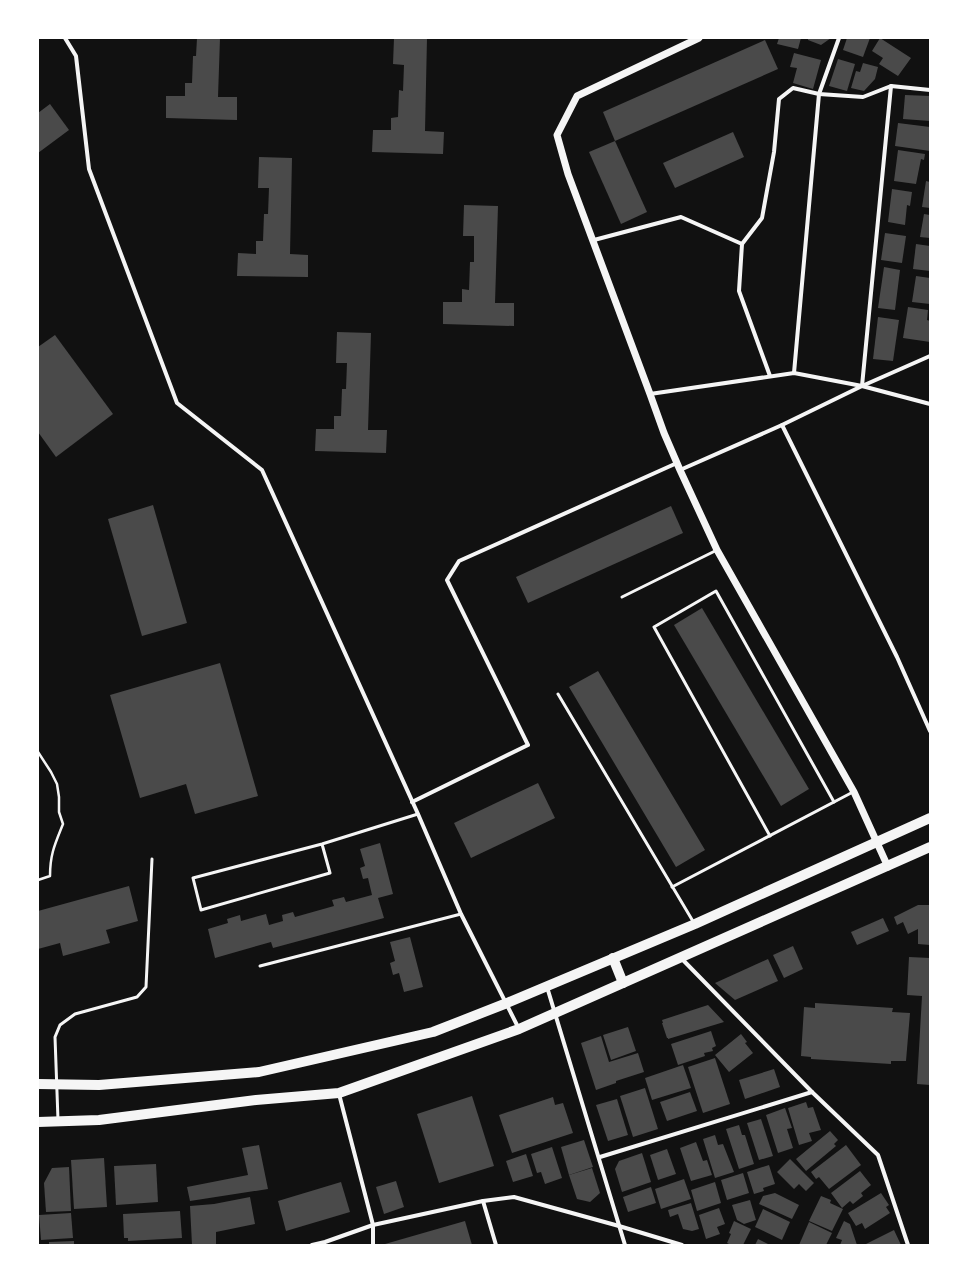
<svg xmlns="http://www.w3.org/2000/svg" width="968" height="1283" font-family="Inter,sans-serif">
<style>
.building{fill:#4a4a4a}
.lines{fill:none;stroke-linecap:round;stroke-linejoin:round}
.path{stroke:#f5f5f5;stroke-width:2.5}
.service{stroke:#f5f5f5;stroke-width:3}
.minor{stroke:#f5f5f5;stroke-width:4}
.tertiary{stroke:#f5f5f5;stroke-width:7}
.primary{stroke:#f5f5f5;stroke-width:10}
</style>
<rect width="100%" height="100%" fill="#111"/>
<!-- building -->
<g class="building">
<polygon points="197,38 220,38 218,97 237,97 237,120 166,118 166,96 185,96 185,83 192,83 193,56 196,56"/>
<polygon points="394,38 427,38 425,131 444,132 443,154 372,152 373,130 391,130 391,118 398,117 399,90 403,91 404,65 393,64"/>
<polygon points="779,38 801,38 798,49 777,44"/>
<polygon points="808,38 831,38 821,45 808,40"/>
<polygon points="847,38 870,38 863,57 843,50"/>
<polygon points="880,38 911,58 898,76 879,64 883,58 872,51"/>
<polygon points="765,40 778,69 615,141 603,112"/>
<polygon points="794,53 821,60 813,89 793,83 797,68 790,67"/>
<polygon points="838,59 855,64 847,91 829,86"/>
<polygon points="863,63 878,67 875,79 864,91 851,88 856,71 860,72"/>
<polygon points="905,95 930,96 930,121 903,119"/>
<polygon points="50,104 69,130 38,153 38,113"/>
<polygon points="898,123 930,127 930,151 895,146"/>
<polygon points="733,132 744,157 675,188 663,163"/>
<polygon points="615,141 647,212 621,224 589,152"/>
<polygon points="898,150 925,154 924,160 921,159 916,184 894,181"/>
<polygon points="259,157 292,158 290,254 308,255 308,277 237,276 238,253 256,254 256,241 263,241 264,214 268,214 269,188 258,188"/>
<polygon points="926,181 930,182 930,208 922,207"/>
<polygon points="892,189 912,192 910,206 907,205 905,225 888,222"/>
<polygon points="464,205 498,206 495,303 514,303 514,326 443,324 443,302 462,302 462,289 469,290 470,262 474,262 474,236 463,236"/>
<polygon points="924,214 930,215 930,238 920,237"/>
<polygon points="885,233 906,236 902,263 881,260"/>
<polygon points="916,244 930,246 930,271 913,269"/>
<polygon points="884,267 900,270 895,310 878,308"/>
<polygon points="916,276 930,278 930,304 912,302"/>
<polygon points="908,307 928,310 927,320 930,321 930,342 903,338"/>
<polygon points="878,317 899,320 893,361 873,359"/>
<polygon points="337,332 371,333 368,430 387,430 386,453 315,451 316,429 334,429 334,416 341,416 342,389 346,389 347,363 336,363"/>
<polygon points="55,335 113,414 56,457 38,432 38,347"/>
<polygon points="153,505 187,623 142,636 108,519"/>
<polygon points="671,506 683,533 528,603 516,577"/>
<polygon points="702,608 809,789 781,806 674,625"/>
<polygon points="220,663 258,796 195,814 186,784 140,798 110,695"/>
<polygon points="598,671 705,850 676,867 569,687"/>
<polygon points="538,783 555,818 471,858 454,823"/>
<polygon points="380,843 393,894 378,898 384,918 273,948 271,942 215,958 208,929 228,923 227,919 240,915 241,921 266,914 269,925 283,921 282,915 293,912 295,917 334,906 332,900 344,897 346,902 372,895 368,878 363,879 360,868 365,866 360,849"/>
<polygon points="129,886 138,921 106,930 110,943 63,956 60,943 38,949 38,911"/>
<polygon points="918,905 930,905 930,945 918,944 918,929 908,934 903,922 897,925 894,917"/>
<polygon points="883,918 889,931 857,945 851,932"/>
<polygon points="410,937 423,987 404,992 399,973 393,975 390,963 395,961 390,942"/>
<polygon points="793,946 803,969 784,978 773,955"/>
<polygon points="909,957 930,958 930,1085 917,1084 922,996 907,995"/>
<polygon points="768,959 778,981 735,1000 715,983"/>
<polygon points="815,1003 893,1008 892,1012 910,1013 906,1061 891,1061 891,1064 811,1059 811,1057 801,1056 804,1007 815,1008"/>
<polygon points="708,1005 724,1022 668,1039 668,1038 667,1038 662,1023 663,1023 662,1020"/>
<polygon points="628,1027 636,1051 611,1060 603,1035"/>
<polygon points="711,1031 716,1046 712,1048 713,1051 704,1053 705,1056 678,1065 671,1044"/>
<polygon points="741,1034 747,1042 745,1043 753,1053 729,1072 715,1055"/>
<polygon points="601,1036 609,1062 638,1053 644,1072 616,1081 616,1083 596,1090 581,1043"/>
<polygon points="715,1058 730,1104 703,1113 688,1067"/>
<polygon points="683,1065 691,1088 652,1100 645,1078"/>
<polygon points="774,1069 780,1087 745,1099 739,1080"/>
<polygon points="645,1088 658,1129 633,1137 620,1096"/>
<polygon points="690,1092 697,1111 667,1121 660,1102"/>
<polygon points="472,1096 494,1166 439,1183 417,1114"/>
<polygon points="553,1097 555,1105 563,1103 573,1133 512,1153 499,1115"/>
<polygon points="617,1099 628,1135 608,1141 596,1105"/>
<polygon points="806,1102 808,1108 813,1107 821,1130 809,1133 812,1141 799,1145 788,1108"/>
<polygon points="785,1108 792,1128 787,1129 793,1148 778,1153 766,1115"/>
<polygon points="761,1119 773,1156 759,1160 747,1123"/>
<polygon points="739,1125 742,1135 745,1135 754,1164 739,1169 726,1129"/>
<polygon points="830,1131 838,1140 834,1144 836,1146 806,1171 796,1159"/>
<polygon points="715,1135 718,1145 723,1144 734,1172 715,1178 703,1139"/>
<polygon points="584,1140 593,1167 569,1175 561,1147"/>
<polygon points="696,1142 703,1161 707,1160 712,1175 691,1181 680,1148"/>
<polygon points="259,1145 268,1189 190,1201 187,1187 248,1175 242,1148"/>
<polygon points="846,1145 861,1165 829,1189 819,1177 816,1179 811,1172"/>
<polygon points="552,1147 562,1178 545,1184 541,1172 537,1173 531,1154"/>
<polygon points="667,1149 676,1174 658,1180 650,1155"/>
<polygon points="642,1153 651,1182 622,1192 615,1169 619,1161"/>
<polygon points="526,1154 533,1176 513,1182 506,1161"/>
<polygon points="104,1158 107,1207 74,1209 71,1160"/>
<polygon points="790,1159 814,1183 806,1191 799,1184 794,1189 777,1172"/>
<polygon points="156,1164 158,1202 116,1205 114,1166"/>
<polygon points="769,1165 775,1184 763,1188 764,1191 754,1194 747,1172"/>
<polygon points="69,1167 71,1211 46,1212 44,1183 52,1168"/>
<polygon points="592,1168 600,1193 590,1202 577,1199 569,1175"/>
<polygon points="860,1171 871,1185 861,1193 863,1196 853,1204 850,1201 842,1208 831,1193"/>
<polygon points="743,1173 749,1193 727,1200 721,1180"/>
<polygon points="684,1179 691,1199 661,1209 655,1189"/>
<polygon points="396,1181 404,1207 384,1214 376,1187"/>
<polygon points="341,1182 350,1212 286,1231 278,1201"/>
<polygon points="715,1182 721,1203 697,1211 691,1190"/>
<polygon points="651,1187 656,1203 628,1212 623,1197"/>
<polygon points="775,1193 799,1205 792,1219 759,1204 763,1196"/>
<polygon points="881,1193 889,1205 886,1207 890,1213 865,1229 862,1223 856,1226 848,1213"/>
<polygon points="821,1196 831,1200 830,1203 843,1209 832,1231 809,1221"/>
<polygon points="250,1197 255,1224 216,1232 216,1245 192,1245 190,1206 214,1204"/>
<polygon points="750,1200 756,1220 744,1224 737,1220 732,1205"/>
<polygon points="691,1203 699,1229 692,1231 683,1229 678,1214 670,1217 668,1210"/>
<polygon points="719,1208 725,1224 717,1227 720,1234 706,1239 699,1215"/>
<polygon points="763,1209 790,1222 782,1240 755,1227"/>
<polygon points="180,1211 182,1238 128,1241 128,1238 124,1238 123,1214"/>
<polygon points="71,1213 73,1238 41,1240 39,1215"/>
<polygon points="465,1221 472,1245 385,1245 385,1244"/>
<polygon points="734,1221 751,1229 743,1245 731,1245 727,1243 731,1234 729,1233"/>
<polygon points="844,1221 850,1224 857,1245 840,1245 842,1240 836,1238"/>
<polygon points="809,1222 832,1233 826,1245 799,1245"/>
<polygon points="894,1230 901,1245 866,1245 866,1244"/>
<polygon points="758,1239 770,1245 755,1245"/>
<polygon points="74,1241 74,1245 49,1245 49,1242"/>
</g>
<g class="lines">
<!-- path -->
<path class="path" d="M38 752 51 772 57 784 59 797V812L63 824C55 844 50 854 50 876L38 880"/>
<!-- service -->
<g class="service">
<polyline points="622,597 717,550"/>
<polyline points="558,694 694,923"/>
<polyline points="770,836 654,627 716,591 834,802"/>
<polyline points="322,844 330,873 201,910 193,878 322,844 418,814"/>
<polyline points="672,887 853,792"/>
<polyline points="260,966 461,914"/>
<polyline points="58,1120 55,1037 60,1025 75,1014 137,997 146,987 152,859"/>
</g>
<!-- minor -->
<g class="minor">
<polyline points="65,38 76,56 89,169 177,403 262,470 418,814 461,914 519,1029"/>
<polyline points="594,240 681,217 742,244"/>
<polyline points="794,373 819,94 839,38"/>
<polyline points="770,376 739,291 742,244 762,218 774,152 779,99 793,88 819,94 863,97 891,86 930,90"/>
<polyline points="862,386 891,86"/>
<polyline points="650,394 794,373 862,386 930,404"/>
<polyline points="782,425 897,657 930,731"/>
<polyline points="680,470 782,425 862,386 930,356"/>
<polyline points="412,802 528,745 447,580 459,561 677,463"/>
<polyline points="681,958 812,1092 878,1155 908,1245"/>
<polyline points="547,987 625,1245"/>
<polyline points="339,1094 373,1225 373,1245"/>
<polyline points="600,1157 812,1092"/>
<polyline points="483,1201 496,1245"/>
<polyline points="312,1245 325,1242 373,1225 483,1201 514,1197 619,1226 682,1245"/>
</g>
<!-- tertiary -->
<polyline class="tertiary" points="699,38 577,96 557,135 568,174 650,394 664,433 680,470 717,550 854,792 888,867"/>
<!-- primary -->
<g class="primary">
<polyline points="613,958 623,983"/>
<polyline points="38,1084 99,1085 259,1072 433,1032 507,1003 695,924 930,818"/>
<polyline points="38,1122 99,1120 256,1100 339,1093 519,1029 930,847"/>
</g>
</g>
<!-- border -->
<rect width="968" height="1283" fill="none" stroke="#ffffff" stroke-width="78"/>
</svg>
